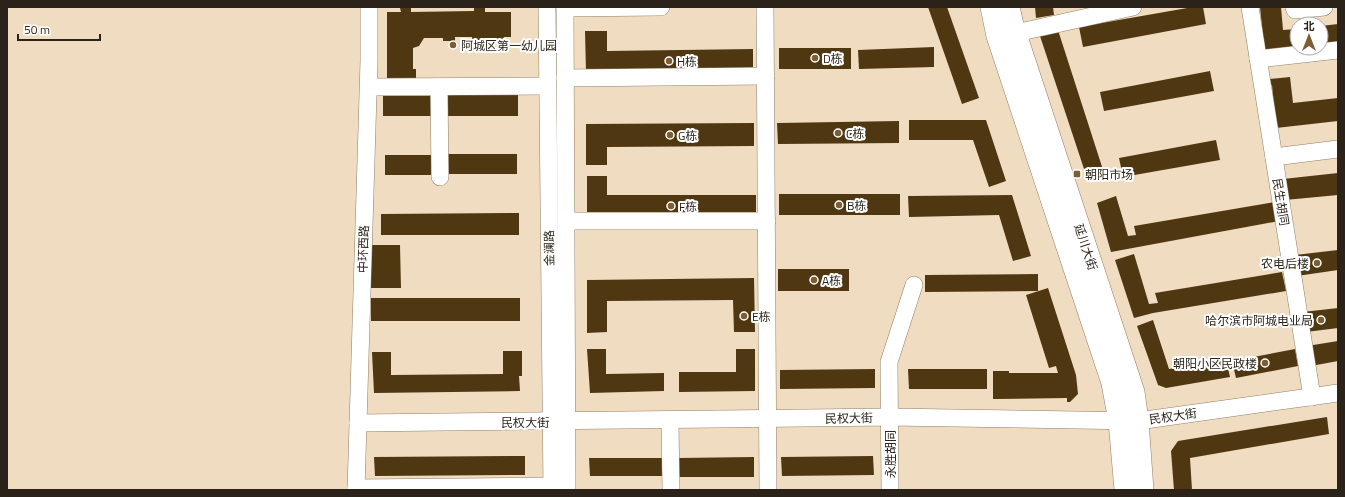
<svg xmlns="http://www.w3.org/2000/svg" width="1345" height="497" font-family="'Titillium Web','Noto Sans SC',sans-serif">
<style>
.building{fill:#4f3711}
.lines{fill:none;stroke-linecap:round;stroke-linejoin:round}
.minor-casing{stroke:#927f66;stroke-width:18}
.major-casing{stroke:#927f66;stroke-width:22}
.minor{stroke:#fff;stroke-width:17}
.major{stroke:#fff;stroke-width:21}
.poi-dot{fill:#7c5e32;stroke:#fff;stroke-width:1.5}
.labels{text-anchor:middle;dominant-baseline:central;stroke-width:4;stroke-linejoin:round;paint-order:stroke}
.poi-label{font-size:12px;fill:#2b2319;stroke:#fff;text-anchor:start}
.street-label{font-size:12px;fill:#2b2319;stroke:#fff}
</style>
<rect width="100%" height="100%" fill="#f0dcc1"/>
<!-- building -->
<g class="building">
<polygon points="928,7 947,7 979,98 962,104"/>
<polygon points="1035,7 1053,7 1054,15 1036,18"/>
<polygon points="1193,7 1203,7 1206,24 1083,47 1079,27"/>
<polygon points="1260,7 1281,7 1283,30 1297,29 1297,48 1265,55"/>
<polygon points="400,8 411,8 411,12 474,11 474,8 485,8 485,12 511,12 511,37 504,37 504,41 492,41 492,38 484,38 484,41 472,41 472,37 455,37 455,41 443,41 443,38 424,38 419,46 413,48 413,69 416,69 416,78 387,78 387,12 401,12"/>
<polygon points="1338,24 1338,47 1321,49 1321,26"/>
<polygon points="1057,27 1105,176 1088,181 1039,33"/>
<polygon points="585,31 607,31 607,51 753,49 753,70 586,72"/>
<polygon points="934,47 934,67 859,69 858,50"/>
<rect x="779" y="48" width="72" height="21"/>
<polygon points="1210,71 1214,91 1104,111 1100,92"/>
<polygon points="1290,77 1293,103 1338,98 1338,121 1276,128 1272,85 1270,85 1269,79"/>
<rect x="444" y="95" width="74" height="21"/>
<rect x="383" y="96" width="51" height="20"/>
<polygon points="909,120 986,120 1006,181 989,187 973,140 909,140"/>
<polygon points="899,121 899,143 778,144 777,123"/>
<polygon points="754,123 754,146 607,147 607,165 586,165 586,124"/>
<polygon points="1216,140 1220,160 1123,177 1119,158"/>
<rect x="442" y="154" width="75" height="20"/>
<rect x="385" y="155" width="51" height="20"/>
<polygon points="1338,173 1338,195 1285,200 1283,179"/>
<polygon points="587,176 607,176 607,195 756,195 756,217 587,218"/>
<rect x="779" y="194" width="121" height="21"/>
<polygon points="1012,195 1031,256 1013,261 999,215 909,217 908,196"/>
<polygon points="1116,196 1128,236 1136,235 1134,226 1275,202 1279,221 1111,252 1097,203"/>
<polygon points="519,213 519,235 381,235 381,214"/>
<polygon points="370,245 400,245 401,288 371,288"/>
<polygon points="1338,250 1338,270 1297,276 1295,255"/>
<polygon points="1134,254 1149,304 1158,303 1155,293 1282,272 1286,291 1153,313 1134,318 1115,260"/>
<rect x="778" y="269" width="71" height="22"/>
<polygon points="1038,274 1038,291 925,292 925,275"/>
<polygon points="754,278 755,332 734,332 733,300 607,301 607,332 587,333 587,280"/>
<polygon points="1048,288 1076,375 1078,394 1070,402 1067,402 1067,398 993,399 993,371 1009,371 1009,373 1058,373 1056,366 1049,368 1026,295"/>
<rect x="371" y="298" width="149" height="23"/>
<polygon points="1338,308 1338,328 1306,332 1303,312"/>
<polygon points="1153,320 1169,369 1226,360 1230,377 1166,388 1158,385 1137,326"/>
<polygon points="1338,341 1338,361 1311,366 1307,346"/>
<polygon points="587,349 606,349 606,374 664,373 664,391 590,393"/>
<polygon points="736,349 755,349 755,391 679,392 679,372 736,372"/>
<polygon points="1295,349 1298,366 1236,378 1232,361"/>
<polygon points="503,351 522,351 522,376 519,376 520,391 374,393 372,352 391,352 391,375 503,374"/>
<polygon points="875,369 875,388 780,389 780,370"/>
<polygon points="908,369 987,369 987,389 909,389"/>
<polygon points="1327,417 1329,434 1190,458 1192,490 1174,490 1171,451 1178,441"/>
<polygon points="525,456 525,475 375,476 374,457"/>
<polygon points="873,456 874,475 782,476 781,457"/>
<polygon points="754,457 754,477 678,477 678,458"/>
<polygon points="589,458 664,458 664,476 590,476"/>
</g>
<g class="lines">
<defs>
<g id="minor">
<polyline points="547,7 552,490"/>
<polyline points="565,7 567,490"/>
<polyline points="765,7 768,490"/>
<polyline points="1250,7 1312,397"/>
<polyline points="1294,7 1295,10 1324,7"/>
<polyline points="565,8 661,7"/>
<polyline points="1016,33 1133,7"/>
<polyline points="1258,59 1338,50"/>
<polyline points="565,78 766,76"/>
<polyline points="369,87 547,86"/>
<polyline points="439,87 440,177"/>
<polyline points="1274,157 1338,149"/>
<polyline points="566,221 767,221"/>
<polyline points="670,420 671,490"/>
<polyline points="358,423 890,417 1138,421 1338,393"/>
<polyline points="356,488 552,486"/>
<polyline points="356,490 369,61 369,7"/>
<polyline points="890,490 889,362 914,285"/>
</g>
<g id="major">
<polyline points="991,7 997,36 1112,383 1119,421 1125,490"/>
<polyline points="1009,7 1013,25 1134,392 1138,421 1143,490"/>
</g>
</defs>
<!-- minor casing -->
<use href="#minor" class="minor-casing"/>
<!-- major casing -->
<use href="#major" class="major-casing"/>
<!-- minor -->
<use href="#minor" class="minor"/>
<!-- major -->
<use href="#major" class="major"/>
</g>
<!-- markers -->
<g class="poi-dot">
<circle cx="453" cy="45" r="4"/>
<circle cx="815" cy="58" r="4"/>
<circle cx="669" cy="61" r="4"/>
<circle cx="838" cy="133" r="4"/>
<circle cx="670" cy="135" r="4"/>
<rect x="1073" y="170" width="8" height="8" rx="2"/>
<circle cx="839" cy="205" r="4"/>
<circle cx="671" cy="206" r="4"/>
<circle cx="1317" cy="263" r="4"/>
<circle cx="814" cy="280" r="4"/>
<circle cx="744" cy="316" r="4"/>
<circle cx="1321" cy="320" r="4"/>
<circle cx="1265" cy="363" r="4"/>
</g>
<g class="labels">
<!-- poi labels -->
<g class="poi-label">
<text x="461" y="45">阿城区第一幼儿园</text>
<text x="823" y="58">D栋</text>
<text x="677" y="61">H栋</text>
<text x="846" y="133">C栋</text>
<text x="678" y="135">G栋</text>
<text x="1085" y="174">朝阳市场</text>
<text x="847" y="205">B栋</text>
<text x="679" y="206">F栋</text>
<text x="1309" y="263" text-anchor="end">农电后楼</text>
<text x="822" y="280">A栋</text>
<text x="752" y="316">E栋</text>
<text x="1313" y="320" text-anchor="end">哈尔滨市阿城电业局</text>
<text x="1257" y="363" text-anchor="end">朝阳小区民政楼</text>
</g>
<!-- street labels -->
<g class="street-label">
<text transform="translate(1281 202) rotate(81)">民生胡同</text>
<text transform="translate(1086 247) rotate(72)">延川大街</text>
<text transform="translate(549 248) rotate(-91)">金澜路</text>
<text transform="translate(363 249) rotate(-88)">中环西路</text>
<text transform="translate(1173 416) rotate(-8)">民权大街</text>
<text transform="translate(849 418) rotate(-1)">民权大街</text>
<text x="525" y="422">民权大街</text>
<text transform="translate(890 454) rotate(-90)">永胜胡同</text>
</g>
</g>
<!-- border -->
<rect width="1345" height="497" fill="none" stroke="#2b2319" stroke-width="16"/>
<!-- north arrow -->
<g transform="translate(1309 36)"><circle r="19" fill="#ffffff" stroke="#aaa7a3"/>
<path d="M0-3L7 15L0 10L-7 15Z" fill="#7c5e32"/>
<text y="-6" font-size="11" font-weight="bold" text-anchor="middle" fill="#2b2319">北</text>
</g>
<!-- scale -->
<path d="M18 34v6h82v-6" fill="none" stroke="#2b2319" stroke-width="2"/>
<text x="24" y="34" font-size="12" fill="#2b2319" stroke="#ffffff" stroke-width="3" paint-order="stroke">50 m</text>
</svg>
